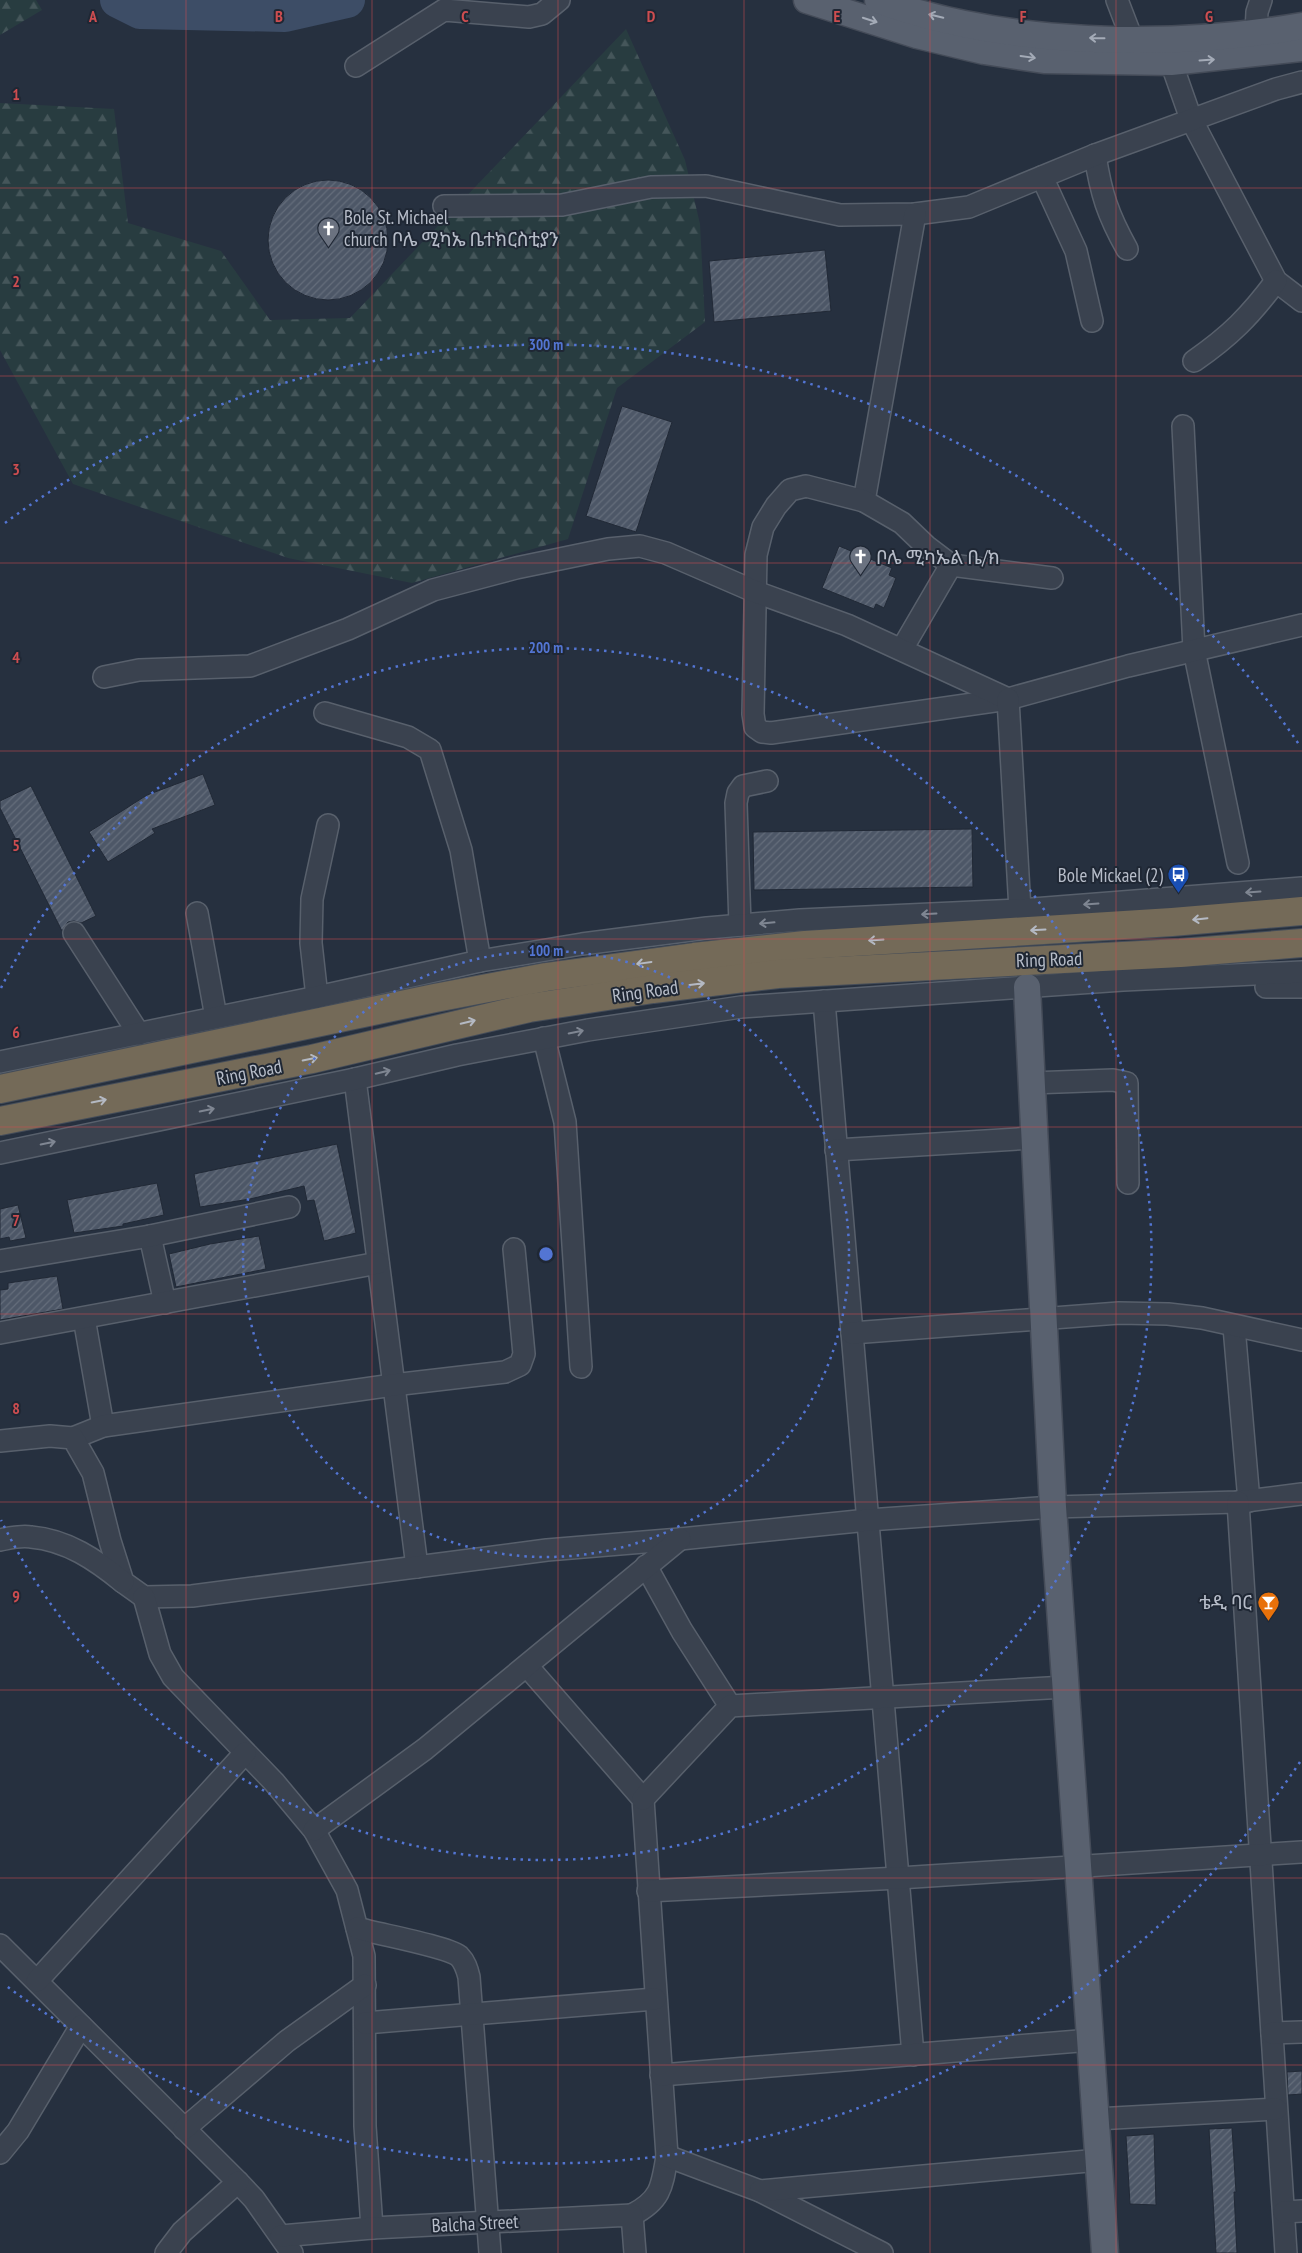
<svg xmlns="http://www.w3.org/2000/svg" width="1302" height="2253" font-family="'PT Sans Narrow','Noto Sans Ethiopic',sans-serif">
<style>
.forest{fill:url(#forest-firs)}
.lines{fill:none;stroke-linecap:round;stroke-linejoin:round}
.river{stroke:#3d4d66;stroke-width:36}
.building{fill:url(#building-hatch);stroke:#212936}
.minor-casing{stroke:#58606c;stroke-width:24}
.major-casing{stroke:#444b58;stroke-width:29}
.highway-casing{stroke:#454d59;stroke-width:30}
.minor{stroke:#3a424f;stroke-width:21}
.major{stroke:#59616f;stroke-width:26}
.highway{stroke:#746a58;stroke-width:28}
.oneway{stroke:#a4abb7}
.oneway2{stroke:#7f8692}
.oneway3{stroke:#b4b9c3}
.grid{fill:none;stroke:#ce4d50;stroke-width:1;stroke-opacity:0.55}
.ring{fill:none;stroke:#5375d3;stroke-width:2.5;stroke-dasharray:2.5 5}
.labels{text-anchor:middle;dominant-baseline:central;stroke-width:4;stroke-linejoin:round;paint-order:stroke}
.poi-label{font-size:19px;fill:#b7bdc9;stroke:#1f2734;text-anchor:start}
.street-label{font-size:19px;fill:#b7bdc9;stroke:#1f2734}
.grid-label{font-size:16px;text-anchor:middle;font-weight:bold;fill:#ce4d50;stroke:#1f2734;stroke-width:4;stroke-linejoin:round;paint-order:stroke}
.centre{fill:#5375d3;stroke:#1f2734;stroke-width:2.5}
.ring-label{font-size:15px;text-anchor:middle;font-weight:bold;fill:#5375d3;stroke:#1f2734;stroke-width:4;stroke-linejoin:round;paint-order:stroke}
</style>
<defs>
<pattern id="forest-firs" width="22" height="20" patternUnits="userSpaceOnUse" patternTransform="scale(1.25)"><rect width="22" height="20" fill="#283c40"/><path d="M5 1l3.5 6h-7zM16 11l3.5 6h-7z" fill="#45565a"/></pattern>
<pattern id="building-hatch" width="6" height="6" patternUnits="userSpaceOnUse" patternTransform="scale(1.25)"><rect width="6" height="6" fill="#4d5767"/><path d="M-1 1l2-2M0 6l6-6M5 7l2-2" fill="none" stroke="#646d7b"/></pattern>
</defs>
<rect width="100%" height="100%" fill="#26303f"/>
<!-- forest -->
<g class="forest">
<polygon points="0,0 36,0 42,10 0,35"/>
<polygon points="626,29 685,160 700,224 705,322 617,388 568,539 412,583 288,558 73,484 0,350 0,103 114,109 128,223 221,251 270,320 350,318"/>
</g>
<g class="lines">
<!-- river -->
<polyline class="river" points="118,0 140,11 285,14 347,0"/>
</g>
<!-- building -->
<g class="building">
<circle cx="328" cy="240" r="60"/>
<polygon points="825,250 831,311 714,322 709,261"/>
<polygon points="622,406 672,422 636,532 586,516"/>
<polygon points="839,546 892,568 889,575 896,578 884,608 876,604 874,609 822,588"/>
<polygon points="203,774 215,805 152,829 155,833 108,862 89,832 147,795"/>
<polygon points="31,786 96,916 81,923 74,921 68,922 62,931 0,808 0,801"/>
<polygon points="972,829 973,887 754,890 753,832"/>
<polygon points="337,1144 356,1233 324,1241 314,1200 307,1201 304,1186 250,1199 200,1207 194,1174"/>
<polygon points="157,1183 164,1215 123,1224 123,1226 74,1233 67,1200"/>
<polygon points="18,1205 26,1238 10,1241 9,1237 0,1239 0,1209"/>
<polygon points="259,1236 266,1269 176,1287 169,1254 210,1244"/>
<polygon points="57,1276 63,1309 0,1320 0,1290 8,1289 8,1283"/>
<polygon points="1302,2071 1302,2094 1288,2095 1287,2072"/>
<polygon points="1232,2128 1236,2192 1234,2192 1237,2253 1216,2253 1209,2129"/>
<polygon points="1154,2134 1156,2205 1130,2204 1126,2136"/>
</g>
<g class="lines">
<defs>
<g id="minor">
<polyline points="1117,0 1132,39"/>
<polyline points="1256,32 1257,12 1261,0"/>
<polyline points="1171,62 1191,119 1276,281 1302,301"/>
<polyline points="356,66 444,10 529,17 542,14 559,0"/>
<path d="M1095 155C1101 194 1108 215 1127 249"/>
<polyline points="1042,177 1076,251 1092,321"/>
<polyline points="444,206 562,205 651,187 706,186 840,215 915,214 969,207 1095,155 1276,89 1302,82"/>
<path d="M1194 361C1230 336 1250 316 1276 281"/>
<polyline points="1183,426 1194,650 1238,863"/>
<polyline points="864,501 915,214"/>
<polyline points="951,565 926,546 902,523 864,501 806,486 790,490 776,506 763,527 756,555 753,714 755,727 762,732 771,733 1008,699 1128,666 1302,625"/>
<polyline points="902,649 951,565 1052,578"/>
<polyline points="104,677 139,670 250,666 348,629 433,590 516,568 608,549 640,546 666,553 756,592 847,625 1008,699"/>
<polyline points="1008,699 1020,910"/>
<polyline points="325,713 408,737 430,750 461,850 480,961"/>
<polyline points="197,913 216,1017"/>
<polyline points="740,925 736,803 738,793 743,786 767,781"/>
<polyline points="74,933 139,1034"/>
<polyline points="1266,987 1302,987"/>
<polyline points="317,997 311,943 312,899 328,825"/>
<polyline points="824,1001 913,2055"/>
<polyline points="544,1038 565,1122 581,1367"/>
<polyline points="0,1062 317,997 480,961 582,944 707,928 800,920 1020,910 1302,888"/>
<polyline points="355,1079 417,1567"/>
<polyline points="1031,1083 1113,1080 1127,1083 1128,1183"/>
<polyline points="836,1150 1034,1138"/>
<polyline points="0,1153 355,1079 457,1055 588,1030 741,1007 1123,980 1302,972"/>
<polyline points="150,1236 165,1303"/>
<polyline points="0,1261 150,1236 289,1207"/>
<polyline points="84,1318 103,1426"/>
<polyline points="1234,1327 1249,1501"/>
<polyline points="0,1333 378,1263"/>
<polyline points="852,1333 1119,1313 1168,1314 1202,1318 1302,1340"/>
<polyline points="73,1438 103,1426 393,1385 505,1372 520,1365 524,1354 514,1249"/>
<polyline points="0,1441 50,1436 73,1438 93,1473 110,1541 123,1582 144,1597 192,1596 547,1550 680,1539 868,1520 1053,1507 1238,1502 1302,1494"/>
<polyline points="1238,1502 1286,2253"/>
<path d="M0 1540C10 1538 21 1535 31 1537 67 1540 96 1560 123 1582"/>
<polyline points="646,1566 682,1631 730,1706"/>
<polyline points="144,1597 160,1654 173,1677 274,1782 314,1830 347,1890 364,1956 365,2126 372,2228"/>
<path d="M527 1666 643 1799 667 2156C662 2187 661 2200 632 2215"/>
<polyline points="643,1799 730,1706 1066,1687"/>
<polyline points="314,1830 425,1749 680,1539"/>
<polyline points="648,1891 899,1878 1302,1852"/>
<path d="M357 1928C377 1934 445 1946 459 1956 465 1962 467 1969 469 1977L490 2253"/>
<polyline points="0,1945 238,2182 254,2199 292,2253"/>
<polyline points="37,1981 245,1753"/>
<polyline points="365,2023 655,1999"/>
<polyline points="1272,2033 1302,2032"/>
<polyline points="661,2075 1091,2040"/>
<polyline points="1096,2119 1276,2109"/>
<polyline points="184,2129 287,2041 365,1985"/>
<polyline points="0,2153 18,2131 81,2026"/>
<polyline points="667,2156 760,2191 882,2253"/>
<polyline points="760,2191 1099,2160"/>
<polyline points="1284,2212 1302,2211"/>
<polyline points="281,2236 372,2228 632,2215 635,2253"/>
<polyline points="166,2253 182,2232 238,2182"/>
</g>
<g id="major">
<polyline points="807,0 917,35 984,51 1044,60 1171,62 1302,48"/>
<path d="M878 0C1004 46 1170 49 1302 26"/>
<polyline points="1027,987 1053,1507 1105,2253"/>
</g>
<g id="highway">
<polyline points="0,1089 435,998 546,977 694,957 805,945 1172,922 1302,911"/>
<polyline points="0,1121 312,1059 529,1008 653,989 778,974 1180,953 1302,943"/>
</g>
</defs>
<!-- minor casing -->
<use href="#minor" class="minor-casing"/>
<!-- major casing -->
<use href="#major" class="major-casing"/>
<!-- highway casing -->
<use href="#highway" class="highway-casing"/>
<!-- minor -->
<use href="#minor" class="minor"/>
<!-- major -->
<use href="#major" class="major"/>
<!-- highway -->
<use href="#highway" class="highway"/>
</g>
<!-- one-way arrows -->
<defs><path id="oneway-shaft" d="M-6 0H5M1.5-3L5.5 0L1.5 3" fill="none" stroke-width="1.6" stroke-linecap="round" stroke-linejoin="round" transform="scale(1.25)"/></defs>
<g class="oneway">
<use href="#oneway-shaft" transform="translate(936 16) rotate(-167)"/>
<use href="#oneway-shaft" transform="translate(870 20) rotate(18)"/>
<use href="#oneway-shaft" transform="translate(1097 38) rotate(-179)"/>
<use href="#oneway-shaft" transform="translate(1028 57) rotate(8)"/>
<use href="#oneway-shaft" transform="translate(1207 60) rotate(-4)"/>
</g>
<g class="oneway2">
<use href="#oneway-shaft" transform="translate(1253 892) rotate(176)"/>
<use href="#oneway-shaft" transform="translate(1091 904) rotate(176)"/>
<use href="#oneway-shaft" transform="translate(929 914) rotate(177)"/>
<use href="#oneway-shaft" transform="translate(767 923) rotate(175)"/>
<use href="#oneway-shaft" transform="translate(576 1032) rotate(-11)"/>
<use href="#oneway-shaft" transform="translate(383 1072) rotate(-13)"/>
<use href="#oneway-shaft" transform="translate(207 1110) rotate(-12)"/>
<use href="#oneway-shaft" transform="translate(48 1143) rotate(-12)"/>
</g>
<g class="oneway3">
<use href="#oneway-shaft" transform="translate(1200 919) rotate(174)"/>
<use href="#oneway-shaft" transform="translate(1038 930) rotate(177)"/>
<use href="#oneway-shaft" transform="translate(876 940) rotate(176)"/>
<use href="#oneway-shaft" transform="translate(644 963) rotate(172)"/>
<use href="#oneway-shaft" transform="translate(697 984) rotate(-7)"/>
<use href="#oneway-shaft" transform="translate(468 1022) rotate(-13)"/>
<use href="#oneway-shaft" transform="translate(310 1059) rotate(-12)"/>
<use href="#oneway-shaft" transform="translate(99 1101) rotate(-11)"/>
</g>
<!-- grid -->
<path class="grid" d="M186 0V2253M372 0V2253M558 0V2253M744 0V2253M930 0V2253M1116 0V2253M0 188H1302M0 376H1302M0 563H1302M0 751H1302M0 939H1302M0 1127H1302M0 1314H1302M0 1502H1302M0 1690H1302M0 1878H1302M0 2065H1302"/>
<!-- distance rings -->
<g class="ring">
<circle cx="546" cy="1254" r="303"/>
<path d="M1 988A606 606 0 1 1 1 1520"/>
<path d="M1300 1762A909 909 0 0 1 5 1985M5 523A909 909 0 0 1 1300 746"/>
</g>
<!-- icons -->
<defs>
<symbol id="church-pin" viewBox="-11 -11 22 30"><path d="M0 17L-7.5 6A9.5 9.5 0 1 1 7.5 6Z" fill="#6b7280" stroke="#1f2734"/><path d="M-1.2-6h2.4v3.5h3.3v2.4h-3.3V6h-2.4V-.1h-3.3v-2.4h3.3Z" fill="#fff"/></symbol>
<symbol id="bus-pin" viewBox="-11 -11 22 30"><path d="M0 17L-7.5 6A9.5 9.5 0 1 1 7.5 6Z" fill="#1a4fb4" stroke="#1f2734"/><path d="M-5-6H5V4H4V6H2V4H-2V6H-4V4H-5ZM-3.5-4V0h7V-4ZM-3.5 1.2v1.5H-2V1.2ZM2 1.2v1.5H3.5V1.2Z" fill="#fff"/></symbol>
<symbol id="bar-pin" viewBox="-11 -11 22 30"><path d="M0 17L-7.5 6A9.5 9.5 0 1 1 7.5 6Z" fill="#e8710a" stroke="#1f2734"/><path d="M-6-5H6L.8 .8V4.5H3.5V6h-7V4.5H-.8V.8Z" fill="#fff"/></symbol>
</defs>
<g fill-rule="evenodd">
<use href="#church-pin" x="316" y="216" width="25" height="34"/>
<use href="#church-pin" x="848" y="544" width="25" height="34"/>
<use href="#bus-pin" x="1166" y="862" width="25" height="34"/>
<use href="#bar-pin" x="1256" y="1590" width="25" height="34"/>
</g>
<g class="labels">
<!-- poi labels -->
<g class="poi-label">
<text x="344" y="217">Bole St. Michael<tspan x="344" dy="22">church ቦሌ ሚካኤ ቤተክርስቲያን</tspan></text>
<text x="876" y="557">ቦሌ ሚካኤል ቤ/ክ</text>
<text x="1163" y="875" text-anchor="end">Bole Mickael (2)</text>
<text x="1252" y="1602" text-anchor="end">ቴዲ ባር</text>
</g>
<!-- street labels -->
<g class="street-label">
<text transform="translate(1049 959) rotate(-2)">Ring Road</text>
<text transform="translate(645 991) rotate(-8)">Ring Road</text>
<text transform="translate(249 1072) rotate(-11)">Ring Road</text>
<text transform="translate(475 2223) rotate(-3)">Balcha Street</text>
</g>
</g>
<g class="grid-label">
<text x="93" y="22">A</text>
<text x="279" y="22">B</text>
<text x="465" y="22">C</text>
<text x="651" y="22">D</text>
<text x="837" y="22">E</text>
<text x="1023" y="22">F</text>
<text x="1209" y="22">G</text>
<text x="16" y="100">1</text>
<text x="16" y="287">2</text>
<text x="16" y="475">3</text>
<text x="16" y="663">4</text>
<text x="16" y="851">5</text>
<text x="16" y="1038">6</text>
<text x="16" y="1226">7</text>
<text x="16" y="1414">8</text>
<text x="16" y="1602">9</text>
</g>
<circle cx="546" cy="1254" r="8" class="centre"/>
<g class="ring-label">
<text x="546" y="350">300 m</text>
<text x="546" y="653">200 m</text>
<text x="546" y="956">100 m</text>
</g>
</svg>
